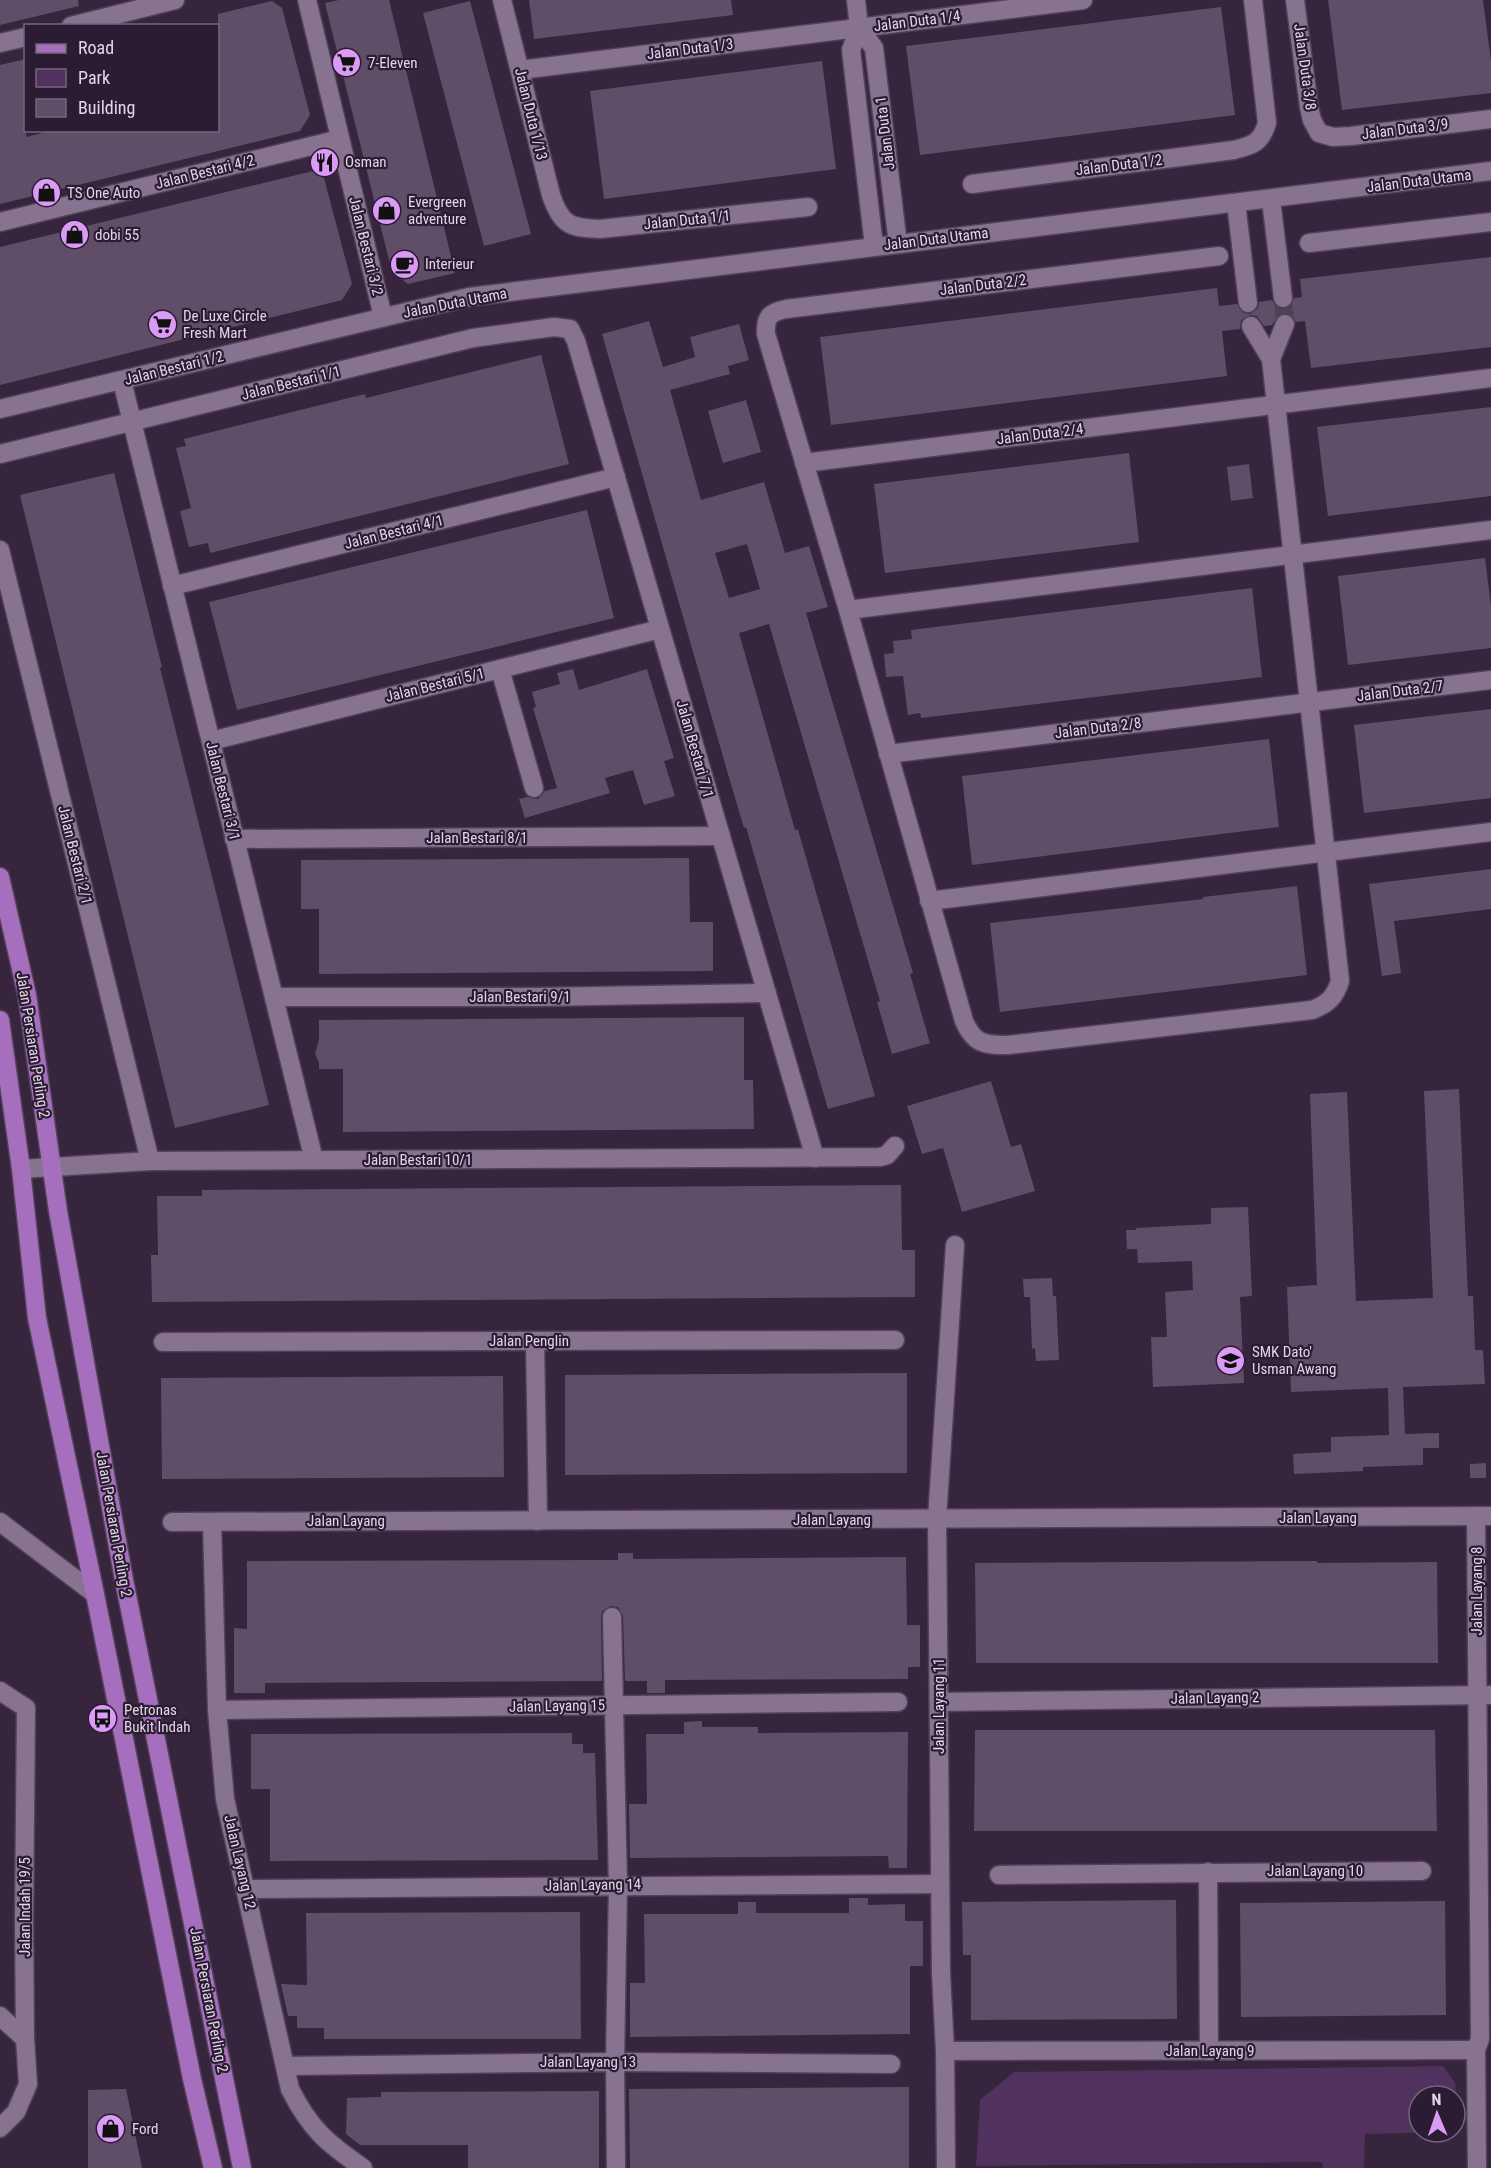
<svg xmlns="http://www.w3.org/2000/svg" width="1491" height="2168" font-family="'Roboto Condensed',sans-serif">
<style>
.green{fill:#51325f}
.building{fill:#604e69;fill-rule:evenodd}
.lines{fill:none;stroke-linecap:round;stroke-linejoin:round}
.minor-tunnel{stroke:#504056;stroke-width:18;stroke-dasharray:18 9;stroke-linecap:butt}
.minor-casing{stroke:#504256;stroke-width:21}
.major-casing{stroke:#504256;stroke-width:21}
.minor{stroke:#877390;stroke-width:18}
.major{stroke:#a66fbd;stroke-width:18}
.labels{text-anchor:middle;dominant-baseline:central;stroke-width:4.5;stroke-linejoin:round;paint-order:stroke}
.street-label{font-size:15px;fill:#e0d6e5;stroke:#2c1c33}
.poi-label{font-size:15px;fill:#e0d6e5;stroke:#2c1c33;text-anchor:start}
</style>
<rect width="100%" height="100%" fill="#36253d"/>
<!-- green -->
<polygon class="green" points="1443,2066 1455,2083 1460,2132 1455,2132 1455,2096 1419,2096 1419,2132 1453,2132 1365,2134 1364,2168 1323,2168 1322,2162 976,2166 980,2100 1014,2072"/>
<!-- building -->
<g class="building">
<polygon points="0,0 78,0 79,6 0,25"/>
<polygon points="339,0 389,0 455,273 408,284 392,272 325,3"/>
<polygon points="529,0 731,0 733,15 534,39"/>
<polygon points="1328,0 1483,0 1491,61 1491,93 1342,110"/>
<polygon points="272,1 282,8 310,115 300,131 0,204 0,65 26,59 26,137 54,130 218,130 218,14"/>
<polygon points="470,1 531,234 484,246 423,13"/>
<polygon points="1221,7 1235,115 920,155 906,46"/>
<polygon points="822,61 836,169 604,199 590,91"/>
<polygon points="313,171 324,178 352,284 342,300 0,385 0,247"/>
<polygon points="1491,257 1491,347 1311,368 1305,321 1296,322 1293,317 1284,313 1278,316 1272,325 1264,326 1257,316 1250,315 1241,320 1240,329 1222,331 1227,376 831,425 820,337 1217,288 1219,306 1237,304 1243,313 1250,314 1258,308 1259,302 1272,300 1279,309 1289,307 1294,298 1302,297 1300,279"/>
<path d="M649 321 663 367 695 357 690 337 739 324 749 360 728 366 730 374 670 390 701 500 764 482 785 553 809 546 828 607 806 613 913 973 910 974 930 1043 892 1054 877 1002 880 1001 769 624 739 633 795 830H798L875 1096 828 1109 746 827 744 828 728 774 602 334ZM747 544 760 589 729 598 715 553Z"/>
<polygon points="541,355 569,464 210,553 208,543 189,547 180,511 191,508 176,448 186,446 184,439 365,394 366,398"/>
<polygon points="746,400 761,452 723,463 708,411"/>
<polygon points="1491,407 1491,496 1328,516 1317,427"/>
<polygon points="1129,453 1139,542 885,573 874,484"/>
<polygon points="1249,464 1253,498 1231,501 1227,467"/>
<polygon points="114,473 162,667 160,668 168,700 269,1105 175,1128 20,495"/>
<polygon points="587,510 614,618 237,710 209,602"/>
<polygon points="1485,558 1491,606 1491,648 1348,665 1338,576"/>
<polygon points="1252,588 1262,677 921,718 920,713 908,715 903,676 886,677 884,654 894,653 893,641 912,639 911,630"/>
<polygon points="573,669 579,690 647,669 674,758 664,761 675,796 644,805 633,770 605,778 610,793 525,818 519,799 527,797 538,799 545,791 557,788 533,708 536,707 532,692 560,684 557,673"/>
<polygon points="1491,709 1491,798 1364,813 1354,725"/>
<polygon points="1269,739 1279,827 972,865 962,776"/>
<polygon points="689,858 690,922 713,922 713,971 319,974 319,909 301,909 301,860"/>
<polygon points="1491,869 1491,909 1394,921 1401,973 1382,976 1369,884"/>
<polygon points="1297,886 1307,975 1000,1012 990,923 1203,899 1203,897"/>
<polygon points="744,1017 744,1080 753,1080 754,1129 343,1132 343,1069 319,1069 319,1063 315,1054 319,1039 319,1020"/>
<polygon points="991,1081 1011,1147 1021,1144 1035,1191 962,1212 943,1148 922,1154 907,1106"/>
<polygon points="1459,1089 1468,1296 1473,1296 1475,1350 1483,1350 1485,1384 1403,1387 1405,1434 1439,1433 1439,1448 1423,1448 1423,1465 1363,1467 1363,1471 1294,1474 1293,1454 1331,1452 1331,1437 1389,1435 1388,1388 1291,1392 1287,1287 1317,1285 1310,1094 1347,1092 1356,1301 1433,1298 1424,1091"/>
<polygon points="901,1185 902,1250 915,1250 915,1297 152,1302 151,1255 158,1255 157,1196 202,1196 202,1190"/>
<polygon points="1248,1207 1252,1296 1240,1297 1244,1383 1153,1387 1151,1337 1167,1337 1165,1292 1193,1290 1192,1261 1138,1263 1137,1249 1127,1249 1126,1230 1136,1230 1136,1228 1211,1224 1211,1208"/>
<polygon points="1052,1278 1053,1296 1056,1296 1059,1360 1036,1361 1035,1348 1032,1349 1030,1297 1024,1297 1023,1279"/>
<polygon points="907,1373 907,1473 565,1475 565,1375"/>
<polygon points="503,1376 504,1477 162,1479 161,1378"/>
<polygon points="1486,1463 1486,1478 1470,1478 1470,1464"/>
<polygon points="618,1553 633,1553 633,1559 906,1557 907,1625 920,1625 920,1667 908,1667 908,1679 665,1680 665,1693 647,1693 647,1681 625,1681 623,1616 618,1607 611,1606 602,1611 601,1617 602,1681 265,1683 265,1693 234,1693 234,1628 247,1629 247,1561 618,1560"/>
<polygon points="1317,1561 1317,1563 1437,1562 1438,1663 976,1663 975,1563"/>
<polygon points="702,1721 702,1727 758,1727 758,1733 908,1732 907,1868 889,1868 888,1856 630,1858 629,1804 647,1804 646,1734 684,1734 684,1722"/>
<polygon points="975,1730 1435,1730 1437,1831 974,1831"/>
<polygon points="572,1733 572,1744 583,1744 583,1753 595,1753 598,1860 270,1861 270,1789 251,1789 251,1734"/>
<polygon points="849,1898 868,1898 868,1905 905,1904 905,1921 923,1921 923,1966 910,1966 910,2034 630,2037 630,1983 645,1983 644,1914 738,1914 738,1902 756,1902 756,1913 849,1913"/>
<polygon points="1176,1900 1177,2019 971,2020 971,1955 963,1955 962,1902"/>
<polygon points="1445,1901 1446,2015 1241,2017 1240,1903"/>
<polygon points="580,1912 581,2039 324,2039 324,2028 297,2028 297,2016 288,2016 281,1984 307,1985 306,1913"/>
<polygon points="909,2087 909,2168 630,2168 629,2089"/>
<polygon points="126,2089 142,2168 88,2168 88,2090"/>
<polygon points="599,2091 599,2168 468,2168 468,2145 360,2145 346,2134 347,2098 381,2097 381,2092"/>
</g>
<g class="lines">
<!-- minor-tunnel -->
<polyline class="minor-tunnel" points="1283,298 1285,324"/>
<defs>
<g id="minor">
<polyline points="307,0 383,317"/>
<path d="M502 0 551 195C561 225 570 228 600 229L808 207"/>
<polyline points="856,0 859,28 851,50 874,246"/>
<polyline points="1295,0 1309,107 1312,120 1319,133 1333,137 1351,136 1491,119"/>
<polyline points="71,26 175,0"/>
<polyline points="859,28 874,48 898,244"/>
<polyline points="0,43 26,37"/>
<polyline points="520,70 1083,0"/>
<path d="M972 184 1234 150C1253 145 1261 143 1267 123L1253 0"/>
<polyline points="1271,200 1283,298"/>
<polyline points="1236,203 1248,303"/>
<polyline points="0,222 340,139"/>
<polyline points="1309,243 1491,222"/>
<path d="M1219 256 786 309C770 312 765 317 766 334L848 610 964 1021C974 1044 984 1045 1008 1045L1312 1010C1328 1004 1335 997 1340 981L1271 359 1251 326"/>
<polyline points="1271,359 1285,324"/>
<polyline points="122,381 314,1160"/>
<polyline points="0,409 469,297 1491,171"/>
<polyline points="0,454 473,338 554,327 570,329 576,341 815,1158"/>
<polyline points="804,463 1491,378"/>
<polyline points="0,550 150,1161"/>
<polyline points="172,586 616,477"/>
<polyline points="848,610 1491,530"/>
<polyline points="500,669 534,788"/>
<polyline points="211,741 660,629"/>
<polyline points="888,754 1491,680"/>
<polyline points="234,839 721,836"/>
<polyline points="929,901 1491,832"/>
<polyline points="274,997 539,997 767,993"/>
<polyline points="21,1169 150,1161 880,1157 887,1155 895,1146"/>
<polyline points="535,1341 538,1521"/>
<polyline points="163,1342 895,1340"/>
<polyline points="1476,1516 1480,2039 1476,2050 1477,2168"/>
<polyline points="0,1522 95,1594"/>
<polyline points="172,1522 1491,1516"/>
<path d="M212 1522 217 1710 225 1799 290 2089C310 2129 327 2143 363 2168"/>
<polyline points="612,1617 618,1885 615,2062 616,2168"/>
<polyline points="0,1691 26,1708 24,1921 25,2039 28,2084 16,2112 0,2128"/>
<polyline points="940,1702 1491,1695"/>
<polyline points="217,1710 898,1702"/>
<polyline points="1208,1872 1209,2051"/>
<polyline points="999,1875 1422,1871"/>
<polyline points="246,1889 940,1884"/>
<polyline points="0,2016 25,2039"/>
<polyline points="945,2051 1476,2050"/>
<polyline points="286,2066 615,2062 891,2064"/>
<polyline points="946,2168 945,2051 941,1973 937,1519 955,1245"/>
</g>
<g id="major">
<polyline points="0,877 27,995 58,1211 124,1580 242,2168"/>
<polyline points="0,1020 21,1169 37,1318 95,1594 192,2079 213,2168"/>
</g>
</defs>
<!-- minor casing -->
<use href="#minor" class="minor-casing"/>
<!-- major casing -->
<use href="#major" class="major-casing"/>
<!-- minor -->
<use href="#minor" class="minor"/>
<!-- major -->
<use href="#major" class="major"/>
</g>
<!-- icons -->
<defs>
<symbol id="supermarket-disc" viewBox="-11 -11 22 22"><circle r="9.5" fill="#da9af6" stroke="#2c1c33"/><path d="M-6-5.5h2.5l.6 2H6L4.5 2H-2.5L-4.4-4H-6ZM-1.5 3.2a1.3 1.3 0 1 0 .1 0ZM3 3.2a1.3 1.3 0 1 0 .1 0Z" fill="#111"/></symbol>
<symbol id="restaurant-disc" viewBox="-11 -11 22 22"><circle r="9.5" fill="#da9af6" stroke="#2c1c33"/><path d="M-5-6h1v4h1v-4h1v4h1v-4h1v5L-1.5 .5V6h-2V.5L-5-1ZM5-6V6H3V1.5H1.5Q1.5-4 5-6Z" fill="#111"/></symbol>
<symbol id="shop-disc" viewBox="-11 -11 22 22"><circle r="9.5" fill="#da9af6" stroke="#2c1c33"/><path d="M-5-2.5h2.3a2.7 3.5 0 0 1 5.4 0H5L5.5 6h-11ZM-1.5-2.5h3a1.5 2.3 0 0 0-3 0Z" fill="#111"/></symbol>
<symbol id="cafe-disc" viewBox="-11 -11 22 22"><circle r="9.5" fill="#da9af6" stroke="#2c1c33"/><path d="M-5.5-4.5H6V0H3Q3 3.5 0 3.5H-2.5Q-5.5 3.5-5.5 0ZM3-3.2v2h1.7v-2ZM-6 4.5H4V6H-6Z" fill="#111"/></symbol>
<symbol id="school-disc" viewBox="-11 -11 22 22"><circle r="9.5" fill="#da9af6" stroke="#2c1c33"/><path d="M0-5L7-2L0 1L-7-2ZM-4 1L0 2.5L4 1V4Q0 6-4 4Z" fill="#111"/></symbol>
<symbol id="bus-disc" viewBox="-11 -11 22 22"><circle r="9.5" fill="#da9af6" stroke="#2c1c33"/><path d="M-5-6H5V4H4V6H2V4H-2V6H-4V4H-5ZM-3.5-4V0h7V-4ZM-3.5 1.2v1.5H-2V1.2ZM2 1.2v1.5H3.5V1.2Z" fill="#111"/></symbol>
</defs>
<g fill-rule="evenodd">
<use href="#supermarket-disc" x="330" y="46" width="33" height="33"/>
<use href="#restaurant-disc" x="308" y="146" width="33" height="33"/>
<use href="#shop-disc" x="30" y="176" width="33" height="33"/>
<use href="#shop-disc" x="370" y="194" width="33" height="33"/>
<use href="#shop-disc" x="58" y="218" width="33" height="33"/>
<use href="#cafe-disc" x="388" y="248" width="33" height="33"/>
<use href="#supermarket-disc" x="146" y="308" width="33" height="33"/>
<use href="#school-disc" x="1214" y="1344" width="33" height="33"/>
<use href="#bus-disc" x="86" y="1702" width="33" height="33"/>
<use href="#shop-disc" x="94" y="2112" width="33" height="33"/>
</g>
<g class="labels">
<!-- street labels -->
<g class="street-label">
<text transform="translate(917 21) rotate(-7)">Jalan Duta 1/4</text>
<text transform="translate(690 49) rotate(-7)">Jalan Duta 1/3</text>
<text transform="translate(1305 67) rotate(82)">Jalan Duta 3/8</text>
<text transform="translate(531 114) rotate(76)">Jalan Duta 1/13</text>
<text transform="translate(1405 129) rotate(-7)">Jalan Duta 3/9</text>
<text transform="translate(885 133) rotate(-97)">Jalan Duta 1</text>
<text transform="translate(1119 165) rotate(-7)">Jalan Duta 1/2</text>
<text transform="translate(205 172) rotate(-14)">Jalan Bestari 4/2</text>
<text transform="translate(1419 181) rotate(-7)">Jalan Duta Utama</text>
<text transform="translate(687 220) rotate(-6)">Jalan Duta 1/1</text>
<text transform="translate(936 239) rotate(-7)">Jalan Duta Utama</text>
<text transform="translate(366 246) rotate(76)">Jalan Bestari 3/2</text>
<text transform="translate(983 285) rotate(-7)">Jalan Duta 2/2</text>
<text transform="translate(455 303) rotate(-11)">Jalan Duta Utama</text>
<text transform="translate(174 368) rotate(-14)">Jalan Bestari 1/2</text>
<text transform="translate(291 383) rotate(-14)">Jalan Bestari 1/1</text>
<text transform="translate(1040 434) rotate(-7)">Jalan Duta 2/4</text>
<text transform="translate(394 532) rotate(-14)">Jalan Bestari 4/1</text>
<text transform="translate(435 685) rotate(-14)">Jalan Bestari 5/1</text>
<text transform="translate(1400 691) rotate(-7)">Jalan Duta 2/7</text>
<text transform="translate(1098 728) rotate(-7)">Jalan Duta 2/8</text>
<text transform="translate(695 749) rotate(74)">Jalan Bestari 7/1</text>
<text transform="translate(223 791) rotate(76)">Jalan Bestari 3/1</text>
<text x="477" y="838">Jalan Bestari 8/1</text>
<text transform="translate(75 855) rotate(76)">Jalan Bestari 2/1</text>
<text x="520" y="997">Jalan Bestari 9/1</text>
<text transform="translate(33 1045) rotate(81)">Jalan Persiaran Perling 2</text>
<text x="418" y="1160">Jalan Bestari 10/1</text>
<text x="529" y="1341">Jalan Penglin</text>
<text x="1318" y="1518">Jalan Layang</text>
<text x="832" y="1520">Jalan Layang</text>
<text x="346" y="1521">Jalan Layang</text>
<text transform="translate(114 1524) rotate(80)">Jalan Persiaran Perling 2</text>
<text transform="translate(1477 1591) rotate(-90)">Jalan Layang 8</text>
<text transform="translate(1215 1698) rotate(-1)">Jalan Layang 2</text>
<text transform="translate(557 1706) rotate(-1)">Jalan Layang 15</text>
<text transform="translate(939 1706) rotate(-90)">Jalan Layang 11</text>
<text transform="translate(240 1862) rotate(77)">Jalan Layang 12</text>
<text x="1315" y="1871">Jalan Layang 10</text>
<text transform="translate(593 1885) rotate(-1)">Jalan Layang 14</text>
<text transform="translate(25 1907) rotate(-90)">Jalan Indah 19/5</text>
<text transform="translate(209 2000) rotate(79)">Jalan Persiaran Perling 2</text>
<text x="1210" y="2051">Jalan Layang 9</text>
<text x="588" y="2062">Jalan Layang 13</text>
</g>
<!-- poi labels -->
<g class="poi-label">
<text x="368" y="63">7-Eleven</text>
<text x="345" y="162">Osman</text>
<text x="67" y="193">TS One Auto</text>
<text x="408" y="202">Evergreen<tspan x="408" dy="17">adventure</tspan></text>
<text x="95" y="235">dobi 55</text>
<text x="425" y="264">Interieur</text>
<text x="183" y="316">De Luxe Circle<tspan x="183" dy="17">Fresh Mart</tspan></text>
<text x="1252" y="1352">SMK Dato'<tspan x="1252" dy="17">Usman Awang</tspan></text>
<text x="124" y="1710">Petronas<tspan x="124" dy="17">Bukit Indah</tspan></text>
<text x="132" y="2129">Ford</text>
</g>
</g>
<!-- legend -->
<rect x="24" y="24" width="195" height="108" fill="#2c1c33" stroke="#74667a" stroke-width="1.5"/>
<rect x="36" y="44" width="30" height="9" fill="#a66fbd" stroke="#74667a" stroke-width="1.5"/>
<text x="78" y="54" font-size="18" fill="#e0d6e5">Road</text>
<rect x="36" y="69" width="30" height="18" fill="#51325f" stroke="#74667a" stroke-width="1.5"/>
<text x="78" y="84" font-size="18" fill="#e0d6e5">Park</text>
<rect x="36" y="99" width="30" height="18" fill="#604e69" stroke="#74667a" stroke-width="1.5"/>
<text x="78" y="114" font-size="18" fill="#e0d6e5">Building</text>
<!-- north arrow -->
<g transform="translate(1437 2114) rotate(358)"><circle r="28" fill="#2c1c33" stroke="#74667a" stroke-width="1.5"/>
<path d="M0-4.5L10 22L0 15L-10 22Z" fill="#da9af6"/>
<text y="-9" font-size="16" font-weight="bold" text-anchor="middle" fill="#e0d6e5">N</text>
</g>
</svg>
